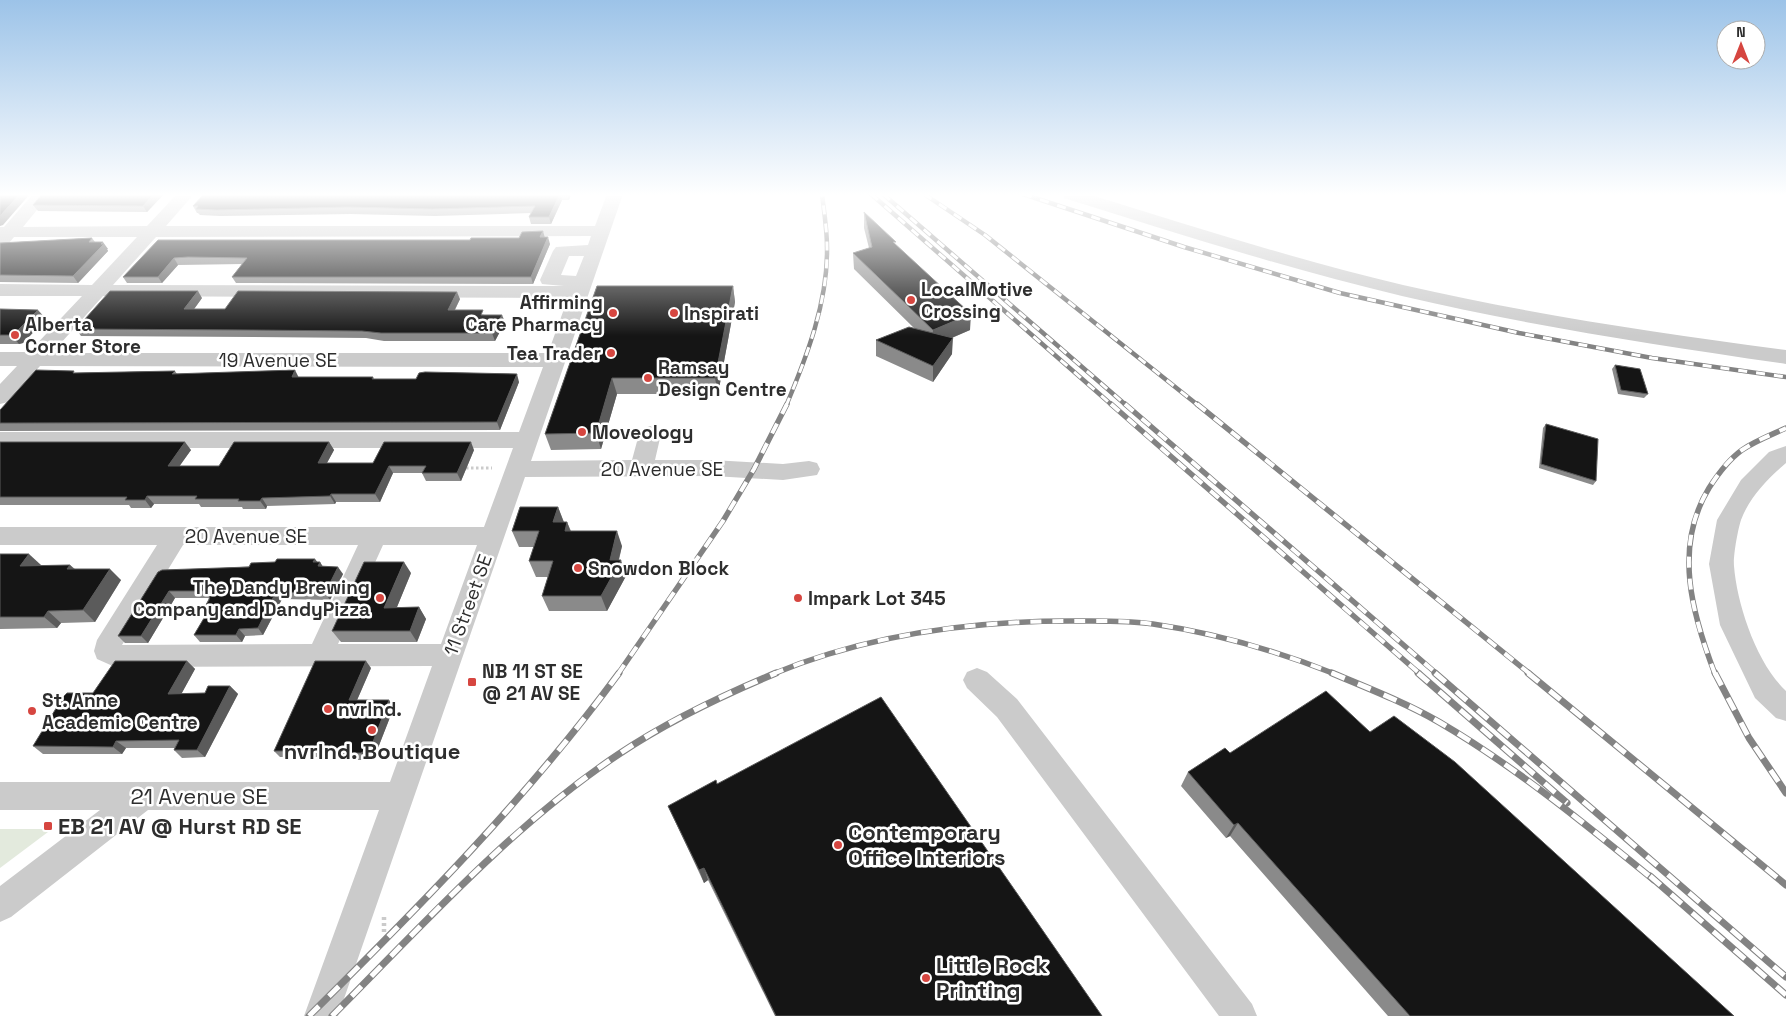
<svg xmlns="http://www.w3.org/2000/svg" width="1786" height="1016" font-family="'Space Grotesk',sans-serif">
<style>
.green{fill:#e3eadd}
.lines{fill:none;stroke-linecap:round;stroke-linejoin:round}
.path-far1{stroke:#cbcbcb;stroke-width:3;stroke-dasharray:2.5 2.5;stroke-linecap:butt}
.path{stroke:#cbcbcb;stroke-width:4.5;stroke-dasharray:3 3;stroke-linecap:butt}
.minor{fill:#cbcbcb;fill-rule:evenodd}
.rail-far2-casing{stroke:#838383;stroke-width:4.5}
.rail-far1-casing{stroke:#838383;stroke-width:5.5}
.rail-casing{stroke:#838383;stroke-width:7}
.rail-far2{stroke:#fff;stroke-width:3;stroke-dasharray:9;stroke-linecap:butt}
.rail-far1{stroke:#fff;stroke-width:4;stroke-dasharray:11;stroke-linecap:butt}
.rail{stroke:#fff;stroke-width:5;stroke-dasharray:14;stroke-linecap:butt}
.wall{fill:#8a8a8a}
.shaded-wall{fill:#5b5b5b}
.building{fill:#151515;stroke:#5b5b5b}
.poi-dot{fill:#d64640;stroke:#fff;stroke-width:2}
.labels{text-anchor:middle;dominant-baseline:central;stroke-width:5;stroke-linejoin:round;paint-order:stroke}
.poi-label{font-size:19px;font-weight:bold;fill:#2e2e2e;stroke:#fff;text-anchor:start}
.street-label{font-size:19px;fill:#2e2e2e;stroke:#fff}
.near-poi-label{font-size:22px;font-weight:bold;fill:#2e2e2e;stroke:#fff;text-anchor:start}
.near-street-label{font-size:22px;fill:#2e2e2e;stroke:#fff}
</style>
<rect width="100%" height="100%" fill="#fff"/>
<!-- green -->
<path class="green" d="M0 829H52L0 868Z"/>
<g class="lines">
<!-- path-far1 -->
<path class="path-far1" d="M466 468H492"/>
<!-- path -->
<path class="path" d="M384 917V933"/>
<!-- minor -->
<g class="minor">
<path d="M33 194H50L23 227 147 226 177 194H194L166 226H595L607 194H623L531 461 632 460 639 434 642 429 650 426 658 429 661 434 655 460H712L783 464 809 461 817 463 820 469 817 475 783 480 712 476 525 477 338 1016H304L379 810H148L11 917 0 922V886L100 810H0V782H390L432 666 115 667 97 659 94 651 97 640 157 545H0V527H484L513 448H0V432H519L543 367 40 366 8 402 0 404V384L17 366H0V352H29L82 296H0V284L92 285 137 237H14L9 243 0 244V227H4ZM591 236 588 245 556 247 553 251 540 280 542 284 564 286 113 285 156 237ZM569 256H584L576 276 561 275ZM103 296 568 298 548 353H52ZM183 545H358L312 644 122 645ZM383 545H477L441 644H338Z"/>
<path d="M1062 194H1088C1192 226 1297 260 1403 285 1529 314 1658 333 1786 350V364C1657 345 1529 326 1402 296 1288 269 1176 233 1064 198Z"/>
<path d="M1786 446V463C1768 478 1749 498 1741 520 1738 529 1733 556 1734 566 1737 605 1757 664 1786 691V721L1776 718 1755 698 1720 625 1709 564 1717 520 1741 480 1769 452Z"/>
<path d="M977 668 987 672 1017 699 1252 1004 1257 1016H1219L997 717 967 688 963 680 967 672Z"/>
</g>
<!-- rail-far2 casing -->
<g class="rail-far2-casing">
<g id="rail-far2">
<path d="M871 194 1113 406"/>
<path d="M883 194 1127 406"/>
<path d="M924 194 985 235 1199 406"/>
<path d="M1023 194 1184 247 1340 293 1519 333 1652 358 1786 377"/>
<path d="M786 406C807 356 828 302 827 247 827 230 824 211 822 194"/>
</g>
</g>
<!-- rail-far1 casing -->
<g class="rail-far1-casing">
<g id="rail-far1">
<path d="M1111 404 1420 674"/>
<path d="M1125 404 1437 674"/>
<path d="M1197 404 1530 674"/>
<path d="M618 674 723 521 754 469 787 404"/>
<path d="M773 674C867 635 969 621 1070 621 1097 621 1126 620 1153 624 1215 633 1277 651 1335 674"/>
<path d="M1715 674C1692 614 1673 547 1709 488 1718 474 1728 460 1742 450 1755 441 1771 435 1786 428"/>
</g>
</g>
<!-- rail casing -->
<g class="rail-casing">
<g id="rail">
<path d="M1332 673C1368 688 1406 703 1439 722 1516 767 1585 824 1654 880"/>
<path d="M1418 673 1567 803"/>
<path d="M1435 673 1786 977"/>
<path d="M1528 673 1786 885"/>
<path d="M1715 673 1749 738 1786 793"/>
<path d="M1650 876 1786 995"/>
<path d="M309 1016C419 907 527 798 619 673"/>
<path d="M332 1016C423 925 511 826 619 754 668 721 721 696 776 673"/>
</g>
</g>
<!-- rail-far2 -->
<use href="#rail-far2" class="rail-far2"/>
<!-- rail-far1 -->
<use href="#rail-far1" class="rail-far1"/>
<!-- rail -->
<use href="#rail" class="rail"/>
</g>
<!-- wall -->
<g class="wall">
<path d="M164 194 147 212 38 211 33 205Z"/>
<path d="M204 194H571L569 200H562L551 224H531L529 217 531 213 435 216 351 214 220 216 200 215 198 213H197L193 206Z"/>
<path d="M864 212 896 245 970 330 952 338V354L933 382 876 356V340L915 329 854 269 853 253 869 248 864 228Z"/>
<path d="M544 237 550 244 533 284 236 283 232 277 242 264 178 265 162 283H127L123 277 158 240H470Z"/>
<path d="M92 238 95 242 108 249H107L108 251 78 283 0 282V243Z"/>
<path d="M597 286H733L735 302 718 394H617L601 449 551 450 545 434Z"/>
<path d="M202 298 194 309H225L460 299 455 310 485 315 505 322 495 341H384L366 338 253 337 81 336 76 329Z"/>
<path d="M0 309 46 319 23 343 19 344H0Z"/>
<path d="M1615 365 1648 394 1644 398 1618 394 1612 369Z"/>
<path d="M175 371 177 374 299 377H373L374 379 519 382 500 430 0 431V410L76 373Z"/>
<path d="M1546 424 1596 481 1593 485 1539 468 1543 428Z"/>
<path d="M0 442 191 450 179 466H219L329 442 334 450 327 463H373L474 450 461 481H426L422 473H393L380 502H336L335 504 267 506 266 509H243L242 507H201L199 504H154L151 508H131L129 505H0Z"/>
<path d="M558 507 564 522H567L571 531 622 546 619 560 626 576 607 611H549L542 596 548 577H536L529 561 534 547H519L512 531Z"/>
<path d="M0 554 41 565H70L75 569 121 580 95 622 61 623 57 628 0 629Z"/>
<path d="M320 562 322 566 343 574 330 600 282 599 263 635 245 636 242 642H200L194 635 208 611 204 608 209 598H175L148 643H125L118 636 158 572Z"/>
<path d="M411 573 397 607H419L426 619 417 642H341L332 631Z"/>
<path d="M187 661 195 669 181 694 205 693 230 686 238 694 205 757 182 758 174 750 175 748H126L122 754H43L33 746 93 693Z"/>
<path d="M371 668 357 700 394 707 376 753 366 760H347L345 757H280L274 751Z"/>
<path d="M1370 732 1734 1016H1388L1230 836 1226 838 1181 786 1188 772 1230 753Z"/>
<path d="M717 784 1102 1016H775L708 880 704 883 674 819 668 806Z"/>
</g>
<!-- shaded-wall -->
<g class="shaded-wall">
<path d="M20 194H30L3 225 0 226V216Z"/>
<path d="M154 194H164L147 212 143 206Z"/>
<path d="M560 194 562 200 551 224 549 217Z"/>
<path d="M567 194H571L569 200Z"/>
<path d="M543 231 545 238 540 237Z"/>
<path d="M548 237 550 244 533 284 531 277Z"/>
<path d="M103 242 108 249H107L108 251 78 283 73 276Z"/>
<path d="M174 258 178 265 162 283 158 277Z"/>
<path d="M733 286 735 302 718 394 715 378Z"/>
<path d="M198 291 202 298 189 316 184 309Z"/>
<path d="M457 292 460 299 451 317 448 310Z"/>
<path d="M38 310 46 319 23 343 19 344 11 335Z"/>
<path d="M971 314 970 330 932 346 933 330Z"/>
<path d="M502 315 505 322 495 341 492 333Z"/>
<path d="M953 338 952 354 933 382V366Z"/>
<path d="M295 370 299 378 292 377Z"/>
<path d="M517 374 519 382 500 430 497 422Z"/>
<path d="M612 378 617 394 601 449 596 433Z"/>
<path d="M185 442 191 450 174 474 168 466Z"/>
<path d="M329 442 334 450 323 470 318 463Z"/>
<path d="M471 442 474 450 461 481 457 473Z"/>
<path d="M389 466 393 473 380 502 375 494Z"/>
<path d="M331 494 336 502 335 504 330 496Z"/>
<path d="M147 496 154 504 151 508 145 500Z"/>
<path d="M262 498 267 506 266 509 260 501Z"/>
<path d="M558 507 564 523 553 522Z"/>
<path d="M567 522 573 538 565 531Z"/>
<path d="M617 531 622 546 617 566 621 560 626 576 607 611 601 596Z"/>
<path d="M29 554 41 565 20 566Z"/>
<path d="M315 559 319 564 320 562 325 570 313 562Z"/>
<path d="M404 562 411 573 392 619 384 608Z"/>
<path d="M70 565 82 577 67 569Z"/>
<path d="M338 567 343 574 330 600 325 593Z"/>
<path d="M110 569 121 580 95 622 83 610Z"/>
<path d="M169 591 175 598 148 643 141 636Z"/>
<path d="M276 592 282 599 263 635 258 628Z"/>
<path d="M419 607 426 619 417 642 410 631Z"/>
<path d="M48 611 61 623 57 628 44 617Z"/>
<path d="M239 629 245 636 242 642 236 635Z"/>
<path d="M187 661 195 669 177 702 168 694Z"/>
<path d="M366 661 371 668 354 707 349 700Z"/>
<path d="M230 686 238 694 205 757 197 750Z"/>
<path d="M389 700 394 707 376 753 366 760 361 753Z"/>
<path d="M116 741 126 748 122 754 113 747Z"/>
<path d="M1238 823 1230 836 1226 838 1234 825Z"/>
<path d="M704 868 708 880 704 883 699 870Z"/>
</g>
<!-- building -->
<g class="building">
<path d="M0 194H20L0 216Z"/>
<path d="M42 194H154L143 206 33 205Z"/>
<path d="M204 194H560L549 217H529L535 206 432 209 348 207 216 210 196 209 198 206H193Z"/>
<path d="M864 212 896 242H893L971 314 933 330 853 253 872 247Z"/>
<path d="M543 231 540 237H548L531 277H232L247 258 188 257 174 258 158 277H123L158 240H470L471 238H519L522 232Z"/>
<path d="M92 238 89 242H103L101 244H104L73 276 0 275V243Z"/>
<path d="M597 286H733L715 378H612L596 433 545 434Z"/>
<path d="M110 291H198L184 309H225L238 291 457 292 448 310H483L481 315H502L492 333H381L362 331 249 330 76 329Z"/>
<path d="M0 309 38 310 15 333 11 335H0Z"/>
<path d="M909 327 953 338 933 366 876 340Z"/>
<path d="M1615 365 1640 369 1648 394 1621 390Z"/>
<path d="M36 370 74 371 73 373 175 371 172 374 295 370 292 377H373L372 379H416L419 373 425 372 517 374 497 422 0 423V410Z"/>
<path d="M1546 424 1598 439 1596 481 1541 464Z"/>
<path d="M0 442H185L168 466H219L234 442H329L318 463H373L384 442H471L457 473H422L426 466H389L375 494H331L330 496 262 498 260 501H238L239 499H195L197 496H147L145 500H125L127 497H0Z"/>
<path d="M520 507H558L553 522H567L565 531H617L610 560H621L601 596H542L553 561H529L539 531H512Z"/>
<path d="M0 554H29L20 566 70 565 67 569H110L83 610 48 611 44 617H0Z"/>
<path d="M277 559H315L313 562H320L318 566 338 567 325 593 276 592 258 628 239 629 236 635H194L210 608H204L209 600 211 591H169L141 636H118L158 572 162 570 249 567 251 563 275 562Z"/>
<path d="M364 562H404L384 608 419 607 410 631H332Z"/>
<path d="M115 661H187L168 694 205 693 208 686H230L197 750H174L179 740 116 741 113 747 33 746 63 697 67 693H93Z"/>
<path d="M315 661H366L349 700H389L371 747 361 753H342L343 751H274Z"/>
<path d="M1326 691 1370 732 1394 716 1455 762 1734 1016H1410L1238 823 1234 825 1188 772 1225 748 1230 753Z"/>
<path d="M881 697 1102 1016H776L704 868 699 870 668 806 716 780 717 784Z"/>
</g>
<!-- sky -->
<linearGradient id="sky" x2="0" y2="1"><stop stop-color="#9cc3e8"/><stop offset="0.58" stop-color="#fff"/><stop offset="1" stop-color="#fff" stop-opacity="0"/></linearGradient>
<rect width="1786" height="336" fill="url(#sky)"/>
<!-- markers -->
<g class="poi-dot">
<circle cx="911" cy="300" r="5"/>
<circle cx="613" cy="313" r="5"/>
<circle cx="674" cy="313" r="5"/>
<circle cx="15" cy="335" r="5"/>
<circle cx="611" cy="353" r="5"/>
<circle cx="648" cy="378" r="5"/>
<circle cx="582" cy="432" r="5"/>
<circle cx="578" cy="568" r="5"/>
<circle cx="380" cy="598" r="5"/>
<circle cx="798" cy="598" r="5"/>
<rect x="467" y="677" width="10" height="10" rx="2.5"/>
<circle cx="328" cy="709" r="5"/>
<circle cx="32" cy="711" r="5"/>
<circle cx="372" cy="730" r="5"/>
<rect x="43" y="821" width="10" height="10" rx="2.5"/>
<circle cx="838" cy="845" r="5"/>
<circle cx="926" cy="978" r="5"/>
</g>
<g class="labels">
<!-- poi labels -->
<g class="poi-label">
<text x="921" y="289">LocalMotive<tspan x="921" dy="22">Crossing</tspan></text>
<text x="603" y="302" text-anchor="end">Affirming<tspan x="603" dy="22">Care Pharmacy</tspan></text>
<text x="684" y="313">Inspirati</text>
<text x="25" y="324">Alberta<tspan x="25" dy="22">Corner Store</tspan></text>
<text x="601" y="353" text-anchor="end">Tea Trader</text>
<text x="658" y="367">Ramsay<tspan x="658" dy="22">Design Centre</tspan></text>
<text x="592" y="432">Moveology</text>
<text x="588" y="568">Snowdon Block</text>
<text x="370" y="587" text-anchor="end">The Dandy Brewing<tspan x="370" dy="22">Company and DandyPizza</tspan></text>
<text x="808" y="598">Impark Lot 345</text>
<text x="482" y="671">NB 11 ST SE<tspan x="482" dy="22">@ 21 AV SE</tspan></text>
<text x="42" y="700">St. Anne<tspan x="42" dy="22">Academic Centre</tspan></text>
<text x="338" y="709">nvrlnd.</text>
</g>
<!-- street labels -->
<g class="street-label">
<text x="278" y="360">19 Avenue SE</text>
<text x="662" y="469">20 Avenue SE</text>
<text x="246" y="536">20 Avenue SE</text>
<text transform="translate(468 605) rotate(-70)">11 Street SE</text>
</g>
<!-- near-poi labels -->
<g class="near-poi-label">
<text x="372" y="751" text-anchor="middle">nvrlnd. Boutique</text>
<text x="58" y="826">EB 21 AV @ Hurst RD SE</text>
<text x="848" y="832">Contemporary<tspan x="848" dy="25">Office Interiors</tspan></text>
<text x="936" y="965">Little Rock<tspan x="936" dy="25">Printing</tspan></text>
</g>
<!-- near-street labels -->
<g class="near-street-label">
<text x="199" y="796">21 Avenue SE</text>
</g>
</g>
<!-- north arrow -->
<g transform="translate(1741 45)"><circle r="24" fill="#ffffff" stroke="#ababab"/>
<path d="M0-4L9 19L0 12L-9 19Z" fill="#d64640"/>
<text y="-8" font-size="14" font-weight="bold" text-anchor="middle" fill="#2e2e2e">N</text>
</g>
</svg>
